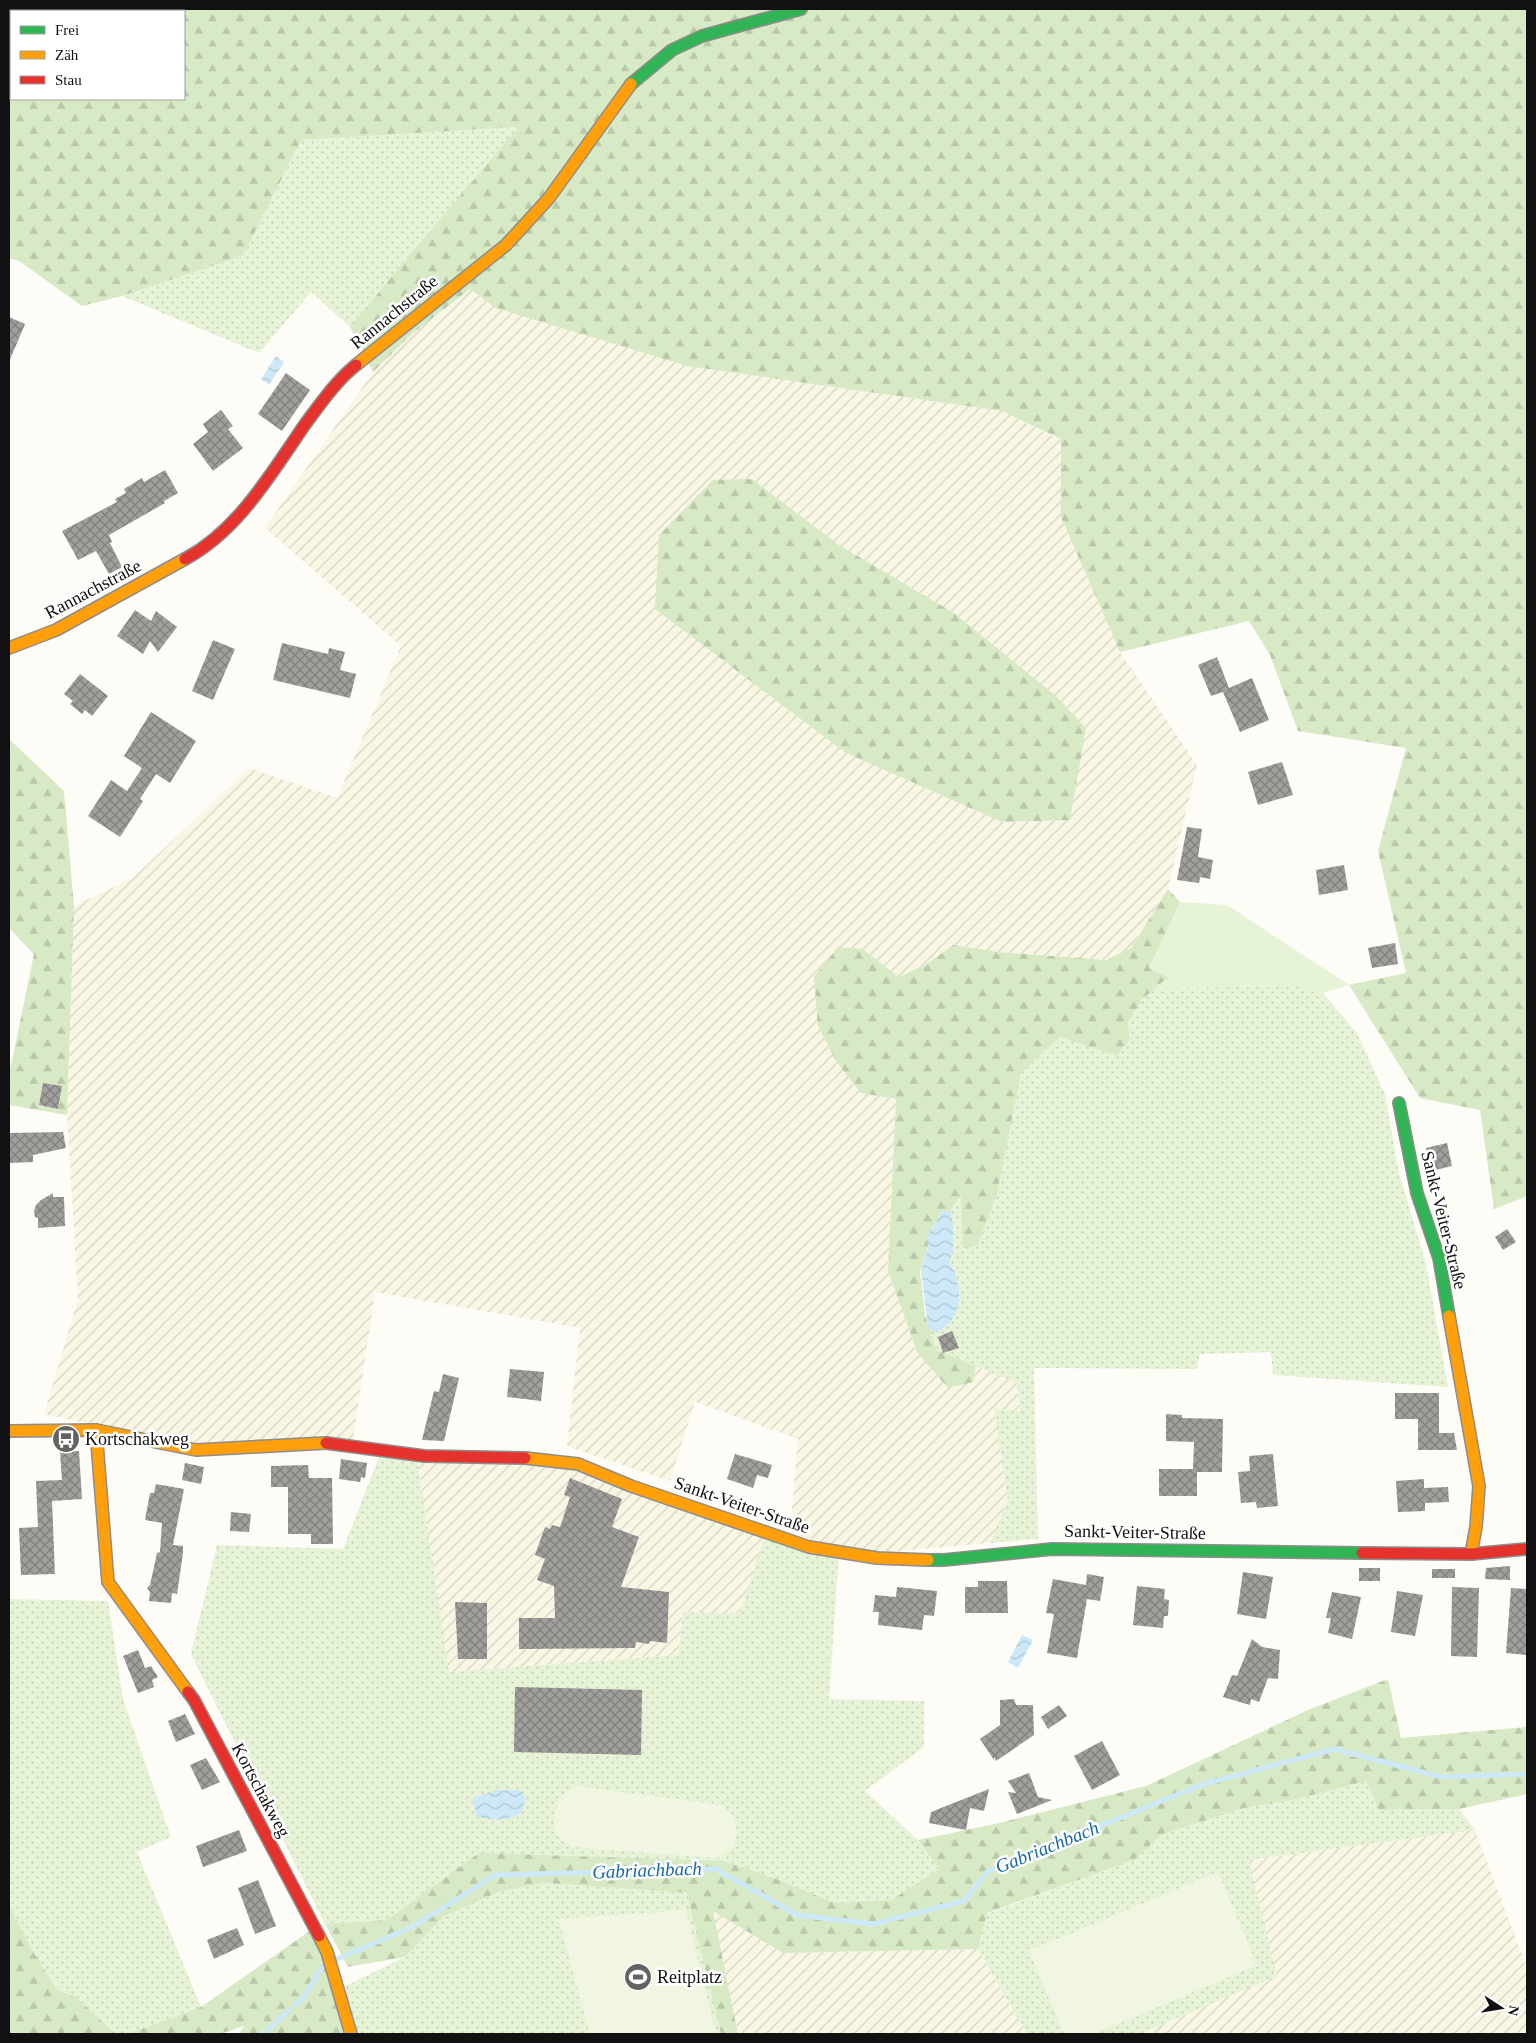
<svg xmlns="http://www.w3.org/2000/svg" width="1536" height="2043" font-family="'Times New Roman',serif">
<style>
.farmland{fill:url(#farmland-furrows);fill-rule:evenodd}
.grass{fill:url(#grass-dots);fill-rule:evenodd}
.forest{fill:url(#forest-firs);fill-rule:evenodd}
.garden{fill:#e7f3d7}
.pitch{fill:#f0f6e1}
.water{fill:url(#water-waves)}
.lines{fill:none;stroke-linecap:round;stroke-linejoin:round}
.stream{stroke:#cde8f7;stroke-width:5}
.building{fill:url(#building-cross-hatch)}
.fast-casing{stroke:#8e8d8b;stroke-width:14}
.slow-casing{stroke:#8e8d8b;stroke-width:14}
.jam-casing{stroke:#8e8d8b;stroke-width:14}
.fast{stroke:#30b455;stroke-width:11}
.slow{stroke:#ff9f0a;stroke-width:11}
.jam{stroke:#e5322d;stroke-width:11}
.labels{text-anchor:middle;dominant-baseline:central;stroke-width:5;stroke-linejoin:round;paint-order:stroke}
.street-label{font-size:18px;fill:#111;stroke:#fff}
.poi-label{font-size:18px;fill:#111;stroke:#fff;text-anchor:start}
.water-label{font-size:19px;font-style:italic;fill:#1768a6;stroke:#fff}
</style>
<defs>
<pattern id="farmland-furrows" width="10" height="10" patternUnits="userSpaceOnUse" patternTransform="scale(1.25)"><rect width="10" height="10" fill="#f9f7e4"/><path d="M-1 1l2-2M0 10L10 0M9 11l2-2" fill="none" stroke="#d4d3c3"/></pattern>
<pattern id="grass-dots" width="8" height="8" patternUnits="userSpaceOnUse" patternTransform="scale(1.25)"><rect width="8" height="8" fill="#e7f3d7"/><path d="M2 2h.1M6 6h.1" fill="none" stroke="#c5cfb8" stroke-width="1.8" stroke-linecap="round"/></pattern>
<pattern id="forest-firs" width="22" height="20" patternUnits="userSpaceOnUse" patternTransform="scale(1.25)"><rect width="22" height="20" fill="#d8eac5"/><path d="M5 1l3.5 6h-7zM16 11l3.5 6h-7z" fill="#b8c8a8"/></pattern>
<pattern id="water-waves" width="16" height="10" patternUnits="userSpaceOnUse" patternTransform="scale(1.25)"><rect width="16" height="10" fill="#cde8f7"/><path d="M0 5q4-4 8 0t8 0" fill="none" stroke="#afc6d3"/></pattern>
<pattern id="building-cross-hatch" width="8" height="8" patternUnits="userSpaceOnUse" patternTransform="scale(1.25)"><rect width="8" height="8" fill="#a19f9c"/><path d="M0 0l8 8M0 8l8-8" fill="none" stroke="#82807e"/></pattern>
</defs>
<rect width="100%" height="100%" fill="#fdfcf7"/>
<!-- farmland -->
<g class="farmland">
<path d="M470 289 687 366 1002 411 1061 440V517L1120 652 1197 765 1168 889 1131 948 1106 960 998 952 953 945 927 964 899 977 863 949 861 1093 896 1099 888 1271 917 1352 973 1382 976 1366 1017 1383 1021 1411 994 1409 1008 1501 990 1543 899 1551 839 1552 780 1526 791 1519 798 1439 695 1402 670 1481 567 1446 580 1328 375 1292 353 1439 234 1456 44 1414 78 1299 67 1115 74 906 133 878 249 768 337 798 401 646 265 528 373 372 412 334ZM752 479 839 545 954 613 1070 820 1002 822 846 753Z"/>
<path d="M538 1458 766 1532 740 1613 683 1612 678 1655 448 1672 418 1463Z"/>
<path d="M1475 1830 1527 1968V2034H1140L1276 1976 1249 1860Z"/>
<path d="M712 1910 783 1953 978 1949 1027 2034H738Z"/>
</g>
<!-- grass -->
<g class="grass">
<path d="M520 127 416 247 350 327 311 292 259 353 122 296 243 256 301 140Z"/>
<path d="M1300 986 1323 993 1357 1033 1385 1094 1399 1173 1426 1264 1448 1387 1273 1375 1271 1352 1200 1354 1197 1369 1034 1368 1038 1539 990 1543 1008 1501 994 1409 1020 1411 1017 1383 935 1350 928 1328 936 1333C961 1318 963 1299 955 1272 954 1269 950 1265 950 1261 950 1258 952 1253 953 1250 954 1237 954 1224 950 1211L962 1195 963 1247 977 1246 997 1194 1021 1073 1060 1037 1117 1056 1130 1039 1128 1023 1142 999 1154 988Z"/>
<path d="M379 1457 418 1463 449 1672 678 1655 683 1612 740 1613 766 1532 839 1552 829 1699 924 1701V1747L865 1791 918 1840 939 1869 891 1900 834 1904 780 1880 724 1861 430 1891 387 1920 325 1924 191 1654 217 1545 343 1549ZM473 1798V1797L526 1800C524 1804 523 1810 521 1812 511 1823 488 1820 476 1816Z"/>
<path d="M9 1599 108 1601 123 1699 171 1837 137 1852 201 2007 127 2034H116L76 1997 59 1990 31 1950 9 1906Z"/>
<path d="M1366 1781 1379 1810 1459 1809 1475 1830 1249 1860 1277 1976 1140 2034H1027L978 1949 987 1914 1134 1860 1161 1835 1244 1808 1293 1800Z"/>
<path d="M545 1883 688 1893 721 2034H355L337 1990 405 1957 443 1917 498 1892Z"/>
</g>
<!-- forest -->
<g class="forest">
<path d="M9 9H1527V1196L1494 1209 1480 1110 1420 1098 1349 985 1406 973 1378 851 1406 748 1298 731 1270 655 1249 621 1120 652 1061 517V439L1002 411 687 366 496 308 470 289 412 334 373 372 350 327 416 247 519 127 301 140 243 256 122 296 82 306 19 261 9 258ZM11 11H184V99H11Z"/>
<path d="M752 479 839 545 954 613 1056 696 1086 728 1070 820 1002 822 846 753 655 609 659 535 713 480Z"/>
<path d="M9 739 64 791 74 906 67 1115 9 1105V1066H11L34 954 9 928ZM43 1083 62 1087 58 1109 39 1105Z"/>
<path d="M1168 889 1180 902 1149 968 1170 977 1142 999 1128 1023 1130 1039 1117 1056 1060 1037 1021 1073 997 1194 977 1246 963 1248 961 1196 950 1211 940 1212 938 1219 932 1228 928 1247 920 1271 925 1315 936 1350 976 1366 973 1382 948 1388 917 1352 888 1271 896 1099 861 1093 836 1061 818 1026 814 977 838 947 863 949 899 977 927 964 953 945 998 952 1106 960 1131 948Z"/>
<path d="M1388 1679 1401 1738 1527 1727V1794L1459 1809 1379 1810 1366 1781 1293 1800 1244 1808 1161 1835 1134 1860 987 1913 978 1949 783 1953 713 1911 738 2034H721L687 1893 545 1883 498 1892 443 1917 405 1957 348 1967 325 1924 387 1920 479 1853 724 1861 780 1880 834 1903 891 1900 939 1869 918 1840 995 1824 1146 1786 1308 1710Z"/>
<path d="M9 1906 32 1950 58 1990 76 1997 116 2034H9Z"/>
<path d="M311 1930 355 2034H239L244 2026 220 2034H127L201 2007Z"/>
</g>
<!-- garden -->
<path class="garden" d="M1180 902 1227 905 1349 985 1323 993 1299 986 1154 988 1170 977 1149 968Z"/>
<!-- pitch -->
<g class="pitch">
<path d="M578 1786 721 1805C739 1818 737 1827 734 1847L717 1858 571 1847 554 1832V1817L559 1797Z"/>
<path d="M1218 1872 1257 1965 1094 2034H1064L1029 1951Z"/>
<path d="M686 1910 716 2034H590L559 1919Z"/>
</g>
<!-- water -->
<g class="water">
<path d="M276 356 284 362 269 385 261 379Z"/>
<path d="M940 1211H950C954 1224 954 1237 953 1250 952 1253 950 1258 950 1262 950 1265 954 1269 955 1272 963 1299 961 1318 936 1333L928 1328 921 1270 928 1247 927 1237 938 1219Z"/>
<path d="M1022 1635 1033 1640 1018 1668 1008 1662Z"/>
<path d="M496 1790H520L526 1800C524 1804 523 1810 521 1812 511 1823 488 1820 476 1816L473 1798Z"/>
</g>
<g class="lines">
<!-- stream -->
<g class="stream">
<path d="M337 1959 412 1927 495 1875 716 1869 797 1915 873 1924 964 1901 988 1871 1204 1784 1334 1749 1441 1777 1527 1774"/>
<path d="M295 2005 303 1998 322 1968"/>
<path d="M263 2034 289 2010"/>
</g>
</g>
<!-- building -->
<g class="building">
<path d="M9 317 25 324 9 362Z"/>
<path d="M286 373 310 390 282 431 258 414Z"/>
<path d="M221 410 233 426 228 429 243 448 213 471 193 444 208 432 203 424Z"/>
<path d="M165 470 178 493 164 501 165 503 109 535 112 542 110 543 122 567 109 574 96 551 78 560 62 531 117 502 115 499 126 493 124 489 142 478 144 482Z"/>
<path d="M135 610 151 621 156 611 177 627 158 652 150 641 143 654 117 636Z"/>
<path d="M213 640 235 649 213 700 192 691Z"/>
<path d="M282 643 328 654 329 648 345 652 340 670 356 674 350 698 273 680Z"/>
<path d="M1217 657 1229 688 1252 678 1269 720 1240 732 1223 692 1211 696 1198 665Z"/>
<path d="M80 674 108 696 92 716 85 710 82 714 70 704 73 701 64 694Z"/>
<path d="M151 712 196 741 170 783 156 774 140 799 143 801 120 837 88 816 111 780 127 791 142 768 124 756Z"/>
<path d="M1282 762 1293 795 1258 805 1248 772Z"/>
<path d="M1187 827 1202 829 1198 857 1213 860 1210 879 1200 877 1199 883 1177 880Z"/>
<path d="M1344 865 1348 890 1319 895 1316 870Z"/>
<path d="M1395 943 1398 964 1372 968 1368 948Z"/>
<path d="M43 1083 62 1086 58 1109 39 1105Z"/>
<path d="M63 1132 66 1148 33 1155V1162L9 1163V1133Z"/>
<path d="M1447 1143 1452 1166 1431 1171 1426 1148Z"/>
<path d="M53 1193V1197H64L65 1226 38 1228V1218L35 1217 34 1211 36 1205 41 1200Z"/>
<path d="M1507 1229 1516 1242 1503 1250 1495 1237Z"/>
<path d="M952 1331 959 1348 943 1353 938 1337Z"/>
<path d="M510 1369 544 1372 541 1401 507 1397Z"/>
<path d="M443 1374 459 1378 444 1441 422 1440 434 1391 439 1392Z"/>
<path d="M1395 1393H1439V1433H1454L1457 1450H1418V1419H1395Z"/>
<path d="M1166 1414 1182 1415V1418L1223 1419 1222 1472H1197V1496H1159V1469H1193L1194 1442 1166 1441Z"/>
<path d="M79 1451 82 1499 52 1501 55 1574 21 1575 19 1528 38 1527 36 1481 62 1480 60 1452Z"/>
<path d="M735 1454 772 1465 768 1478 757 1475 753 1488 727 1479Z"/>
<path d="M1273 1454 1278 1506 1257 1508 1256 1502 1241 1503 1238 1472 1250 1471 1249 1456Z"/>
<path d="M341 1459 367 1463 365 1478 361 1477 360 1482 339 1479Z"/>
<path d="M185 1463 204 1467 201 1484 182 1480Z"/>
<path d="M308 1465 309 1478H332L333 1544H311V1534H288V1487H271V1466Z"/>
<path d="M570 1478 622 1499 612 1527 639 1537 621 1587 669 1592 667 1643 650 1641 649 1644 636 1642 635 1648 519 1649V1618H555L554 1586 537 1580 545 1559 535 1555 545 1527 550 1529 552 1525 560 1527 570 1497 564 1495Z"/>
<path d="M1424 1479V1488L1448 1487 1449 1502 1425 1503V1511L1398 1512 1396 1481Z"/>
<path d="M156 1484 184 1489 173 1545 183 1546V1553L177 1594 172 1593 171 1603 149 1601 150 1592 147 1588 150 1585 157 1553 160 1552 162 1523 145 1520 150 1493H154Z"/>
<path d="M231 1512 251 1514 249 1532 230 1531Z"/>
<path d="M1510 1566V1580L1485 1579 1486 1568Z"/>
<rect x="1359" y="1568" width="21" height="13"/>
<rect x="1432" y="1569" width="23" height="9"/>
<path d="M1243 1572 1273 1577 1266 1619 1237 1614Z"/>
<path d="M1087 1574 1104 1577 1100 1601 1087 1599 1077 1658 1047 1653 1054 1614 1046 1613 1053 1579 1086 1585Z"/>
<path d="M978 1581H1007L1008 1613H965V1587H978Z"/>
<path d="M1137 1586 1165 1589 1164 1599 1169 1600 1168 1616H1164L1163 1628 1133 1625Z"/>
<path d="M897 1587 937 1591 934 1616 924 1615 922 1630 878 1625 879 1612H873L875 1595 896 1597Z"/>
<path d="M1452 1587 1479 1588 1477 1657 1451 1656Z"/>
<path d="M1511 1588 1527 1589V1655L1506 1653Z"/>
<path d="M1397 1591 1423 1595 1415 1636 1391 1632Z"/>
<path d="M1332 1592 1361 1597 1352 1639 1328 1633 1331 1618H1326Z"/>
<path d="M455 1602 487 1603V1659H458Z"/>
<path d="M1252 1639 1262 1647 1280 1650 1278 1679 1268 1678 1259 1702 1251 1699 1250 1705 1223 1697 1232 1675 1237 1676Z"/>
<path d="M138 1650 145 1668 151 1666 158 1677 152 1680 154 1687 138 1693 123 1656Z"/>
<path d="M515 1687 642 1690 641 1755 514 1752Z"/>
<path d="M1014 1699 1016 1705H1033L1034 1735 996 1761 994 1757V1760L980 1739 1000 1725V1700Z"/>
<path d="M1059 1705 1067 1716 1048 1729 1041 1717Z"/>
<path d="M185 1714 195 1734 176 1742 168 1721Z"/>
<path d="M1102 1741 1120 1775 1092 1790 1074 1756Z"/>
<path d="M206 1758 220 1782 202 1790 190 1765Z"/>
<path d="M1029 1773 1038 1797 1052 1800 1017 1814 1008 1792 1016 1793 1008 1781Z"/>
<path d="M989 1789 984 1811 970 1808 966 1830 929 1823 931 1812Z"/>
<path d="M239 1830 247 1851 203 1867 196 1846Z"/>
<path d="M258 1880 276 1926 255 1934 238 1888Z"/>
<path d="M237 1928 244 1945 214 1959 207 1940Z"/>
</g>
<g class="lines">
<!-- fast casing -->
<g class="fast-casing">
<g id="fast">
<path d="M631 84 672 50 702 36 801 9"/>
<path d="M1399 1103 1417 1193 1439 1258 1449 1316"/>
<path d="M928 1560H944L1052 1549 1362 1553"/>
</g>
</g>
<!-- slow casing -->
<g class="slow-casing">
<g id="slow">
<path d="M356 365 506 245 549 198 631 84"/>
<path d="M9 648 56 630 185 559"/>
<path d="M1449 1316 1479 1486 1476 1527 1471 1554"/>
<path d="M96 1430 108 1582 188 1692"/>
<path d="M9 1431 96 1430 196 1450 326 1443"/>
<path d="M525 1458 578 1464 631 1486 809 1547 877 1558 928 1560"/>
<path d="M319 1936 327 1952 351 2034"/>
</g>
</g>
<!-- jam casing -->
<g class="jam-casing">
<g id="jam">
<path d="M185 559C239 530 272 472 306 423 321 403 336 381 356 365"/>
<path d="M326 1443 424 1456 525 1458"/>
<path d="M1362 1553 1471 1554 1527 1549"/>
<path d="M188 1692 194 1700 319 1936"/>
</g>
</g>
<!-- fast -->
<use href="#fast" class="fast"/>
<!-- slow -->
<use href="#slow" class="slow"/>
<!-- jam -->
<use href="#jam" class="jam"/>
</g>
<!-- icons -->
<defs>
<g id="bus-disc" transform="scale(1.4375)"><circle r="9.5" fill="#646362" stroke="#fff"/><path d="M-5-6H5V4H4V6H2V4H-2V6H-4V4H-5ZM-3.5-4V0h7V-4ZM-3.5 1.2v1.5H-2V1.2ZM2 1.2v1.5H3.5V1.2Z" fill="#fff"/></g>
<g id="stadium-disc" transform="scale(1.4375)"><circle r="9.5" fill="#646362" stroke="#fff"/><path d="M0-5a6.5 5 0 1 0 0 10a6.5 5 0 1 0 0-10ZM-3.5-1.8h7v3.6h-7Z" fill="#fff"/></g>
</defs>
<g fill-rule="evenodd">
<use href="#bus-disc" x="66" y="1439"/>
<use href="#stadium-disc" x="638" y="1977"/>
</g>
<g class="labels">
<!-- street labels -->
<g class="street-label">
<text transform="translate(394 312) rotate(-39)">Rannachstraße</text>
<text transform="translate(93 589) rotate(-28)">Rannachstraße</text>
<text transform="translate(1444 1220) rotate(76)">Sankt-Veiter-Straße</text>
<text transform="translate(742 1505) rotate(19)">Sankt-Veiter-Straße</text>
<text transform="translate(1135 1532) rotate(1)">Sankt-Veiter-Straße</text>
<text transform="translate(261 1790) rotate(62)">Kortschakweg</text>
</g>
<!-- poi labels -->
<g class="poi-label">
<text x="85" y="1439">Kortschakweg</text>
<text x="657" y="1977">Reitplatz</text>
</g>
<!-- water labels -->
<g class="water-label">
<text transform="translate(1047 1847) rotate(-22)">Gabriachbach</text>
<text transform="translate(647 1870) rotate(-2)">Gabriachbach</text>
</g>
</g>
<!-- border -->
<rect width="1536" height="2043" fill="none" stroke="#111111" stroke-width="20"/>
<!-- legend -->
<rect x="10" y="10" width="175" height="90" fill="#ffffff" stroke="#a0a0a0"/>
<rect x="20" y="26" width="25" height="8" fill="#30b455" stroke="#a0a0a0"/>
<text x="55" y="35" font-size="15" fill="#111111">Frei</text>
<rect x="20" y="51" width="25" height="8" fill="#ff9f0a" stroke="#a0a0a0"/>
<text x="55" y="60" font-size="15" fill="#111111">Zäh</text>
<rect x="20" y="76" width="25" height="8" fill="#e5322d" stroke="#a0a0a0"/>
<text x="55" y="85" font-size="15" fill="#111111">Stau</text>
<!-- north arrow -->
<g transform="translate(1501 2008) rotate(102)" stroke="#ffffff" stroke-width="4" paint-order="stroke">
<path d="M0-4L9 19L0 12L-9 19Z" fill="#111111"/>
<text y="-8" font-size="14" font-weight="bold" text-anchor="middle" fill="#111111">N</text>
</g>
</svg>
